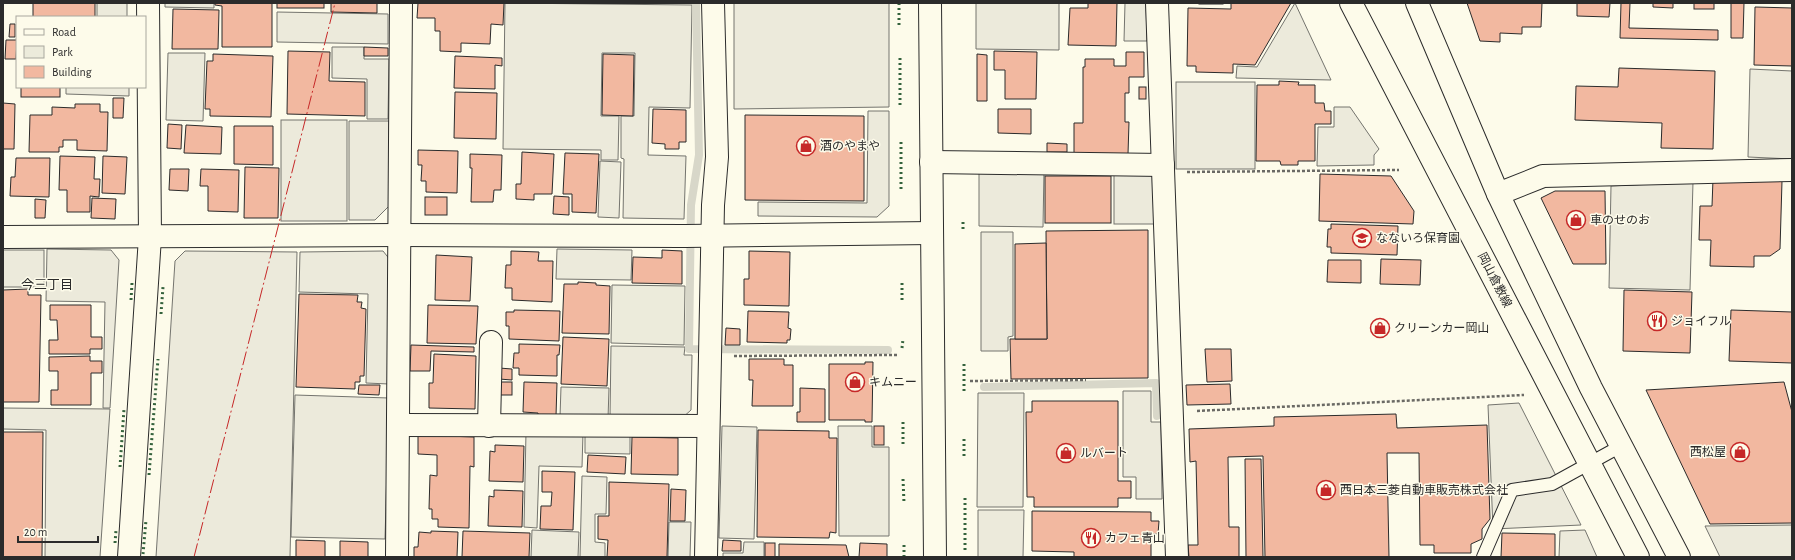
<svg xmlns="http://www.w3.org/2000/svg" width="1795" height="560" font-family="'Alegreya Sans','Noto Sans JP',sans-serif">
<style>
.green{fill:#ecebdb;stroke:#74746e}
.parking{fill:#eceadb;stroke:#74746e}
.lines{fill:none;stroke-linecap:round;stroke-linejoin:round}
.stream{stroke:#d8d7c9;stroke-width:8}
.building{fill:#f2b8a0;stroke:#2b2b2b}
.service-casing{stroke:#2b2b2b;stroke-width:14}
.minor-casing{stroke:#2b2b2b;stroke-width:24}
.tertiary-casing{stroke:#2b2b2b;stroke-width:24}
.secondary-casing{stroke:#2b2b2b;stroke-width:24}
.path{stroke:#6a6964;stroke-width:2.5;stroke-dasharray:3 2;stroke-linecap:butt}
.service{stroke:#fdfbea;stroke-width:12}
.minor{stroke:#fdfbea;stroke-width:22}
.tertiary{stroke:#fdfbea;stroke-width:22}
.secondary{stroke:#fdfbea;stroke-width:22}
.hedge{stroke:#34623c;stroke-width:3;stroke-dasharray:2 3;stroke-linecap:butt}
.power{stroke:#c62828;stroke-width:1;stroke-dasharray:14 3 2 3;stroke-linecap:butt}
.labels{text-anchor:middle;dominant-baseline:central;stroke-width:3;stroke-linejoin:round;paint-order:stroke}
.poi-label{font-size:12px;fill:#2b2b2b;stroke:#fdfbea;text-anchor:start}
.street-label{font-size:12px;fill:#2b2b2b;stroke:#fdfbea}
.neighbourhood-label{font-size:13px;fill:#2b2b2b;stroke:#fdfbea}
</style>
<rect width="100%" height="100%" fill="#fdfbea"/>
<!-- green -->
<path class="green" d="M612 285 685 286 684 345 611 343Z"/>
<!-- parking -->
<g class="parking">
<rect x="97" y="3" width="30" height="14"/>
<path d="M165 3H214V8L165 7Z"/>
<path d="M505 3 692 5 690 108 649 107 648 155 686 156 684 219 623 218 624 159 621 158V116H634L635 53H602L601 116H619L618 160H601V150L503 149Z"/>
<path d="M734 3H889V107L734 109Z"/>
<path d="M976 3H1059V50L976 49Z"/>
<path d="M1125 3H1146L1147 41H1124Z"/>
<path d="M1295 3 1331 80 1236 78 1237 66 1257 67Z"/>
<path d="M277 12 388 14V44L277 42Z"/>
<path d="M332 47H364V59H389L388 119H367V79L332 78Z"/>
<path d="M168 53H205L203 121 166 120Z"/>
<path d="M1750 69 1792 71V159L1748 157Z"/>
<rect x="1176" y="82" width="79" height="87"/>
<path d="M66 87H129V96L66 94Z"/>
<path d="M1334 107H1350L1379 149 1374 155V165L1317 166 1318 127H1334Z"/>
<path d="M868 111H889V206L877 217 758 216V202L867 203Z"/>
<rect x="281" y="120" width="66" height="101"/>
<path d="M349 121H389V206L375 220H349Z"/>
<path d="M600 161 621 162 619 218 598 217Z"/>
<path d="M979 169 1044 170 1043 227 979 226Z"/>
<rect x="1114" y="172" width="41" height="52"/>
<path d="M1693 182 1690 290 1609 288 1611 186Z"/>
<path d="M981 232H1013V336L1008 337V351H981Z"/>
<path d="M47 249 111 250 119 260 110 408H103L105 302 46 301Z"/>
<path d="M557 249 632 250 631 280 556 279Z"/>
<rect x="3" y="250" width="41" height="37"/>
<path d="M185 251 297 252 290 557H156L175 261Z"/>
<path d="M383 251 391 261 389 384 366 383 368 294 299 292 300 252Z"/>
<path d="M611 346 685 347 684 355H692L691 410 681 419 610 417Z"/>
<path d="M561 387 609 388 608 419 560 417Z"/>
<path d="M1123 391H1151V422H1161L1162 499H1136V477H1123Z"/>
<path d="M978 393H1024L1023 507H977Z"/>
<path d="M295 395 389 398 385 539 291 537Z"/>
<path d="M1519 403 1581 525 1493 529 1488 405Z"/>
<path d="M3 408 110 409 100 557H45L46 430 3 429Z"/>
<path d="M722 426 757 427 754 539 719 538Z"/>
<path d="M838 426H872V447H889V536H839Z"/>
<path d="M526 432 583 433 582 467 539 466 537 528 524 527Z"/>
<path d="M585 433 630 434V454L585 453Z"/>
<path d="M582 476 607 477 606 514H595V542L605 543V557H580Z"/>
<path d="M978 510H1024L1023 557H978Z"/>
<path d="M669 522H691L690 557H668Z"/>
<path d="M1792 525V557H1720L1705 526Z"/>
<path d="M532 530 579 532 578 557H531Z"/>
<path d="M1585 530 1597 557H1559L1560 531Z"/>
<path d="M744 542H764V557H723V553H743Z"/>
</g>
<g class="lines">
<!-- stream -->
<g class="stream">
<path d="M696 3 699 155 691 205 689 349 888 350"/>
<path d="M984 387 1156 383 1157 416"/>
</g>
</g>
<!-- building -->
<g class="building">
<rect x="33" y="3" width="62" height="14"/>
<path d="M215 3H272V47H222V6L215 5Z"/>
<rect x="277" y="3" width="47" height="5"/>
<path d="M331 3H377V13L331 12Z"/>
<path d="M418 3H504L503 25 491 24 490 44 461 43V52L440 51V31H435V18H417Z"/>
<path d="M1088 3H1117L1116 46 1068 45 1070 8H1088Z"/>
<rect x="1199" y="3" width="24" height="1"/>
<path d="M1231 3H1291L1255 65 1233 64V73L1196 72V66H1187L1188 8 1231 9Z"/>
<path d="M1467 3H1542L1541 27H1522V34L1500 33V42L1480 41Z"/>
<path d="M1577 3H1610L1609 17 1577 16Z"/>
<path d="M1621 3H1630L1629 28 1718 30V40L1620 38Z"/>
<path d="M1653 3H1673V8L1653 7Z"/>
<rect x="1694" y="3" width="20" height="6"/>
<path d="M1731 3H1744L1743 38H1731Z"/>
<path d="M1755 7 1792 8V66L1754 65Z"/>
<path d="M173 9 219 10 218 49H172Z"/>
<path d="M10 24H15V37H9Z"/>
<path d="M6 40H17L16 59H5Z"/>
<path d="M364 47 388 48V56H364Z"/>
<path d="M288 51 330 52 329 81 365 82V116L287 114Z"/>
<path d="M994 51 1037 52 1036 99H1005V70H994Z"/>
<path d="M1126 52H1144V77H1129V93H1125V122H1129L1128 154H1074V123H1083V67H1085V59H1114V66H1126Z"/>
<path d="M213 54 273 56 271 117 210 116V109H205L207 61H213Z"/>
<path d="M603 54 634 55 633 116 602 115Z"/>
<path d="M977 54 987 55V101H977Z"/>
<path d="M455 56 502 58V66L495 65V89L454 88Z"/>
<path d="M1619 68 1715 71 1713 149 1661 148 1662 123 1575 120 1576 86 1618 87Z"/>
<path d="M1279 81 1299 82 1298 85H1315V103H1324L1325 111H1331V124H1315V161H1298V165H1281L1280 161H1256L1257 85H1279Z"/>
<rect x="21" y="87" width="39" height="10"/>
<rect x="1139" y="87" width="7" height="12"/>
<path d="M455 92 497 93 496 139 454 138Z"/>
<path d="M113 98H124L123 118H113Z"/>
<path d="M3 103 15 104 14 149H3Z"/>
<path d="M75 104H100V112H108L107 151 77 150V140H63V147H59V152H29L30 115H52V107L75 108Z"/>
<path d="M653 109 686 110V142H679V149H665V144L652 143Z"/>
<path d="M998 109H1031V134L998 133Z"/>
<path d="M745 115 864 116V201L745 200Z"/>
<path d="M168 124 182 125 181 149 167 148Z"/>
<path d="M186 125 222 127 221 154 184 153Z"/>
<path d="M234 126H273V165L234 164Z"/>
<path d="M1047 143 1067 144V152H1047Z"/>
<path d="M418 150 458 151 457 193 426 192V181H421L422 165H418Z"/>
<path d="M522 152 554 154 552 194H534V200L516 199V184H521Z"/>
<path d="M565 153 599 154 596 213 572 212V194H563Z"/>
<path d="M470 154 502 155 501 190H494L493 202H471L472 168H470Z"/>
<path d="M60 156 95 157 94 179H100L99 197 90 196V212H67V190H59Z"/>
<path d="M103 156 127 157 125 194 102 193Z"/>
<path d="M16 158H50L49 197 10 196 11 177H15Z"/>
<path d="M245 167 279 168 278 218H244Z"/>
<path d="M170 169H189L188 191 169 190Z"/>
<path d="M201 169 239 170 238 212 208 211V186H200Z"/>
<path d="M1320 174 1391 176 1414 211 1413 224 1319 221Z"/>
<rect x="1045" y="176" width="66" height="47"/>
<path d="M1713 179 1782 181 1780 249 1770 256H1754V267L1710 266 1711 240H1699L1700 206H1712Z"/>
<path d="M1555 191H1605L1606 264H1573L1541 198Z"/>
<path d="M554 196 569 197V215L553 214Z"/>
<rect x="425" y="197" width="22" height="18"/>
<path d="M92 198 116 199 115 219 91 218Z"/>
<path d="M35 199 46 200 45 218H35Z"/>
<path d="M1331 224 1398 226 1397 255 1331 253V247H1327L1328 229H1331Z"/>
<path d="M1148 230V378L1011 379 1010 339H1047L1046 231Z"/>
<path d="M1046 243 1047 339H1015V244Z"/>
<path d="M662 250 682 251V284L632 283 633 257 662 258Z"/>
<path d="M511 251 539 252 538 261H553L552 302 512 300V288H505L506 265H511Z"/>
<path d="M749 251 790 252 789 306 744 305V279H749Z"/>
<path d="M436 255 472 257 470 301 435 300Z"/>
<path d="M1381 259 1421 260 1420 285 1380 284Z"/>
<path d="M1328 260H1361V283L1327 282Z"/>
<path d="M578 282 596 283V285L610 286 609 334 562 333 564 284H578Z"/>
<path d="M28 289V295H41L39 402H3V290Z"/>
<path d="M1624 290 1692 292 1690 353 1623 351Z"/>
<path d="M299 294 358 295 357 302H362L361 308 366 309 364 376H360V382H355V389L296 387Z"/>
<path d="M50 305H91V337H102V349H90V354H49V340H58L57 320H50Z"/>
<path d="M428 305 478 306 476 344 427 343Z"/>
<path d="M514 310 560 311 559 341 509 339V326H506V312H514Z"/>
<path d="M1731 310 1792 312V363L1729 361Z"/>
<path d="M748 311 789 312 788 328 791 329 790 340H787V343L747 342Z"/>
<path d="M726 328 740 329V345H725Z"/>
<path d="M563 337 609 339 607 386 561 384Z"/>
<path d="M519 344 560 345 559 355H557V376L519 375V368H513L514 353H519Z"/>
<path d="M411 345 474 347V352L431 351 430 371H410Z"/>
<path d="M1205 349H1231L1232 381 1207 382Z"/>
<path d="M434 354 476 356 475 409 429 408V383H433Z"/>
<path d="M90 356V361H102V373H91V405H51V390H58V371H49V357Z"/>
<path d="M749 359H784V365H793V406H752L753 380H749Z"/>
<path d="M865 362H873L872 422H865V420H829V364H865Z"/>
<path d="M499 368 512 369V380L499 379Z"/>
<rect x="499" y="382" width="13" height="13"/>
<path d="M524 382 557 383 556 416H538V413L523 412Z"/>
<path d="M1784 382 1792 412V523L1710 524 1646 390Z"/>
<path d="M1230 384 1231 404 1187 405 1186 385Z"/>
<path d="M359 385H380L379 395 358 394Z"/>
<path d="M800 388 825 389V422H797V412H800Z"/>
<path d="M1032 401H1118V481H1131V498H1118V507H1034V497H1027L1026 412H1032Z"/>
<path d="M1396 414 1397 428 1487 425 1490 519 1482 529V539L1471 544V553H1434V545H1420L1419 453H1387L1389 557H1265L1263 456 1228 457 1229 527H1239V557H1189L1188 545H1198L1196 461 1190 462 1189 429 1274 426V417Z"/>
<rect x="874" y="426" width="10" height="19"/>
<path d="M758 430 829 431V438H837L836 533 830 532 829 538 757 537Z"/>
<path d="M3 432H43L42 557H3Z"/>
<path d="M418 435 474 437V467L470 466 469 528 438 527V519H432V509H429L430 475 437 476V455L418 454Z"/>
<path d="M632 437 678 438V475L631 474Z"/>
<path d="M495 445 524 446 523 482 489 481 490 451 495 452Z"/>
<path d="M588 455 626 457 625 474 587 472Z"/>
<path d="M1245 459H1261L1263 557H1246Z"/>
<path d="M542 471 575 472 573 530 540 529 541 506H551L552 492H542Z"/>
<path d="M609 482 669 484 667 557H607L608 540 598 539V516H609Z"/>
<path d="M671 489 686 490 685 521H670Z"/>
<path d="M494 490 523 491 522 527 488 526 489 496 494 497Z"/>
<path d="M1032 511 1151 512V521H1159L1158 534H1151V557H1074V552L1032 551Z"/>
<path d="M431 531 458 532 457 557H414V547H418L419 532 431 533Z"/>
<path d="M463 531 530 533 529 557H462Z"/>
<path d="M1502 533 1555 534V557H1501Z"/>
<path d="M296 540 325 541V557H296Z"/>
<path d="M723 540 741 541V551H722Z"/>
<path d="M340 541 368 542V557H340Z"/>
<rect x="765" y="543" width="10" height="14"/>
<path d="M860 543 887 544V557H859Z"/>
<path d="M779 544 846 545 849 557H779Z"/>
</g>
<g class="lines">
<!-- service casing -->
<g class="service-casing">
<path id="service" d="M1483 557 1512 490 1552 484 1621 446"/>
</g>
<!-- minor casing -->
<g class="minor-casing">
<g id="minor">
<path d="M1157 3 1177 557"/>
<path d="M931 162 1163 165"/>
<path d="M1498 194 1543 176 1792 170"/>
<path d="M3 237 400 235 685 236 932 233"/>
<path d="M398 425 708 426"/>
<path d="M489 426 491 342"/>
<path d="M129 557 150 237 148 3"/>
<path d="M397 557 401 3"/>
<path d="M706 557 713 205 717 157 713 3"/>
</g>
</g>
<!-- tertiary casing -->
<g class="tertiary-casing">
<path id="tertiary" d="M930 3 935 557"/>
</g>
<!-- secondary casing -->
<g class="secondary-casing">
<g id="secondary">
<path d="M1351 3 1638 557"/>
<path d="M1417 3 1498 194 1591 388 1679 557"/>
</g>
</g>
<!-- path -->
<g class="path">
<path d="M1187 172 1399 170"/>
<path d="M734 356 897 355"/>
<path d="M970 381 1086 380"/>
<path d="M1197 411 1524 395"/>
</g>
<!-- service -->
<use href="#service" class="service"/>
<!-- minor -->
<use href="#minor" class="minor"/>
<!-- tertiary -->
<use href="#tertiary" class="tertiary"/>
<!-- secondary -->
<use href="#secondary" class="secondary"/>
<!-- hedge -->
<g class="hedge">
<path d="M899 3V27"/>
<path d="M900 58V107"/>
<path d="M901 142V190"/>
<path d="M963 222V229"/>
<path d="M902 283V303"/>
<path d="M131 300 132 283"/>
<path d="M161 314 163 287"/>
<path d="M902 348 903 339"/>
<path d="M964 364V393"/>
<path d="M903 422V447"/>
<path d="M964 439V457"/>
<path d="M120 467 124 409"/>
<path d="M149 475 158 359"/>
<path d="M903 479 904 503"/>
<path d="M965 498V553"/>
<path d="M115 543 116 530"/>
<path d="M143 554 146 520"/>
<path d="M904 557V544"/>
</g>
<!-- power -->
<path class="power" d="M194 557 335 3"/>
</g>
<!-- icons -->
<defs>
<g id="shop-ring" transform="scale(1)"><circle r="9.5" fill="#fdfbea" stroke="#c62828" stroke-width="1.5"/><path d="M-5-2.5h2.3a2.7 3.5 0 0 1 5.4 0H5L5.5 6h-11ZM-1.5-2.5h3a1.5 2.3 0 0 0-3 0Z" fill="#c62828"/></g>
<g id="school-ring" transform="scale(1)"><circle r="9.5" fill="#fdfbea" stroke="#c62828" stroke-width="1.5"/><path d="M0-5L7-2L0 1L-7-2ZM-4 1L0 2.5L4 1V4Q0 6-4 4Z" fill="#c62828"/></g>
<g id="restaurant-ring" transform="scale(1)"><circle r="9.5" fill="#fdfbea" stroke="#c62828" stroke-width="1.5"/><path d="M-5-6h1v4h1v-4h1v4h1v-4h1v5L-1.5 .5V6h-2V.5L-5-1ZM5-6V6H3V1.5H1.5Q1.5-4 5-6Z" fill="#c62828"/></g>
</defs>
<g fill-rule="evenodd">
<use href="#shop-ring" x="806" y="146"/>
<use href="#shop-ring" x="1576" y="220"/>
<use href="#school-ring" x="1362" y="238"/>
<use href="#restaurant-ring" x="1657" y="321"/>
<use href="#shop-ring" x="1380" y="328"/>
<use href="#shop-ring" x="855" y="382"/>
<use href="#shop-ring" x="1740" y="452"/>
<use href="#shop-ring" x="1066" y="453"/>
<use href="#shop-ring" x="1326" y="490"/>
<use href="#restaurant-ring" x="1091" y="538"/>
</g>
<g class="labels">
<!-- poi labels -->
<g class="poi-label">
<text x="820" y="146">酒のやまや</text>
<text x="1590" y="220">車のせのお</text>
<text x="1376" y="238">なないろ保育園</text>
<text x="1671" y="321">ジョイフル</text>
<text x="1394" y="328">クリーンカー岡山</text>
<text x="869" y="382">キムニー</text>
<text x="1726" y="452" text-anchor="end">西松屋</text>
<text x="1080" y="453">ルバート</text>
<text x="1340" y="490">西日本三菱自動車販売株式会社</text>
<text x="1105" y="538">カフェ青山</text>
</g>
<!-- street labels -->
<g class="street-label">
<text transform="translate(1495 280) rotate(63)">岡山倉敷線</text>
</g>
<!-- neighbourhood labels -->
<g class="neighbourhood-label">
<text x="47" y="285">今三丁目</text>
</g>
</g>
<!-- border -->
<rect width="1795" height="560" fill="none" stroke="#2b2b2b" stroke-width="8"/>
<!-- legend -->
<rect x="16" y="16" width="130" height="72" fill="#fdfbea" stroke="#a9a89e"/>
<rect x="24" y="29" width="20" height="6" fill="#fdfbea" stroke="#a9a89e"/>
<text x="52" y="36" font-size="12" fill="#2b2b2b">Road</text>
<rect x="24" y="46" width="20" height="12" fill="#ecebdb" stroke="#a9a89e"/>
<text x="52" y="56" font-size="12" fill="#2b2b2b">Park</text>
<rect x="24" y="66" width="20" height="12" fill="#f2b8a0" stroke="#a9a89e"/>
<text x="52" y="76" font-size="12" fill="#2b2b2b">Building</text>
<!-- scale -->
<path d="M18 536v6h80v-6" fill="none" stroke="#2b2b2b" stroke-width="2"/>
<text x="24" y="536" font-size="12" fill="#2b2b2b" stroke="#fdfbea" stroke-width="3" paint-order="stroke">20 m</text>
</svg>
